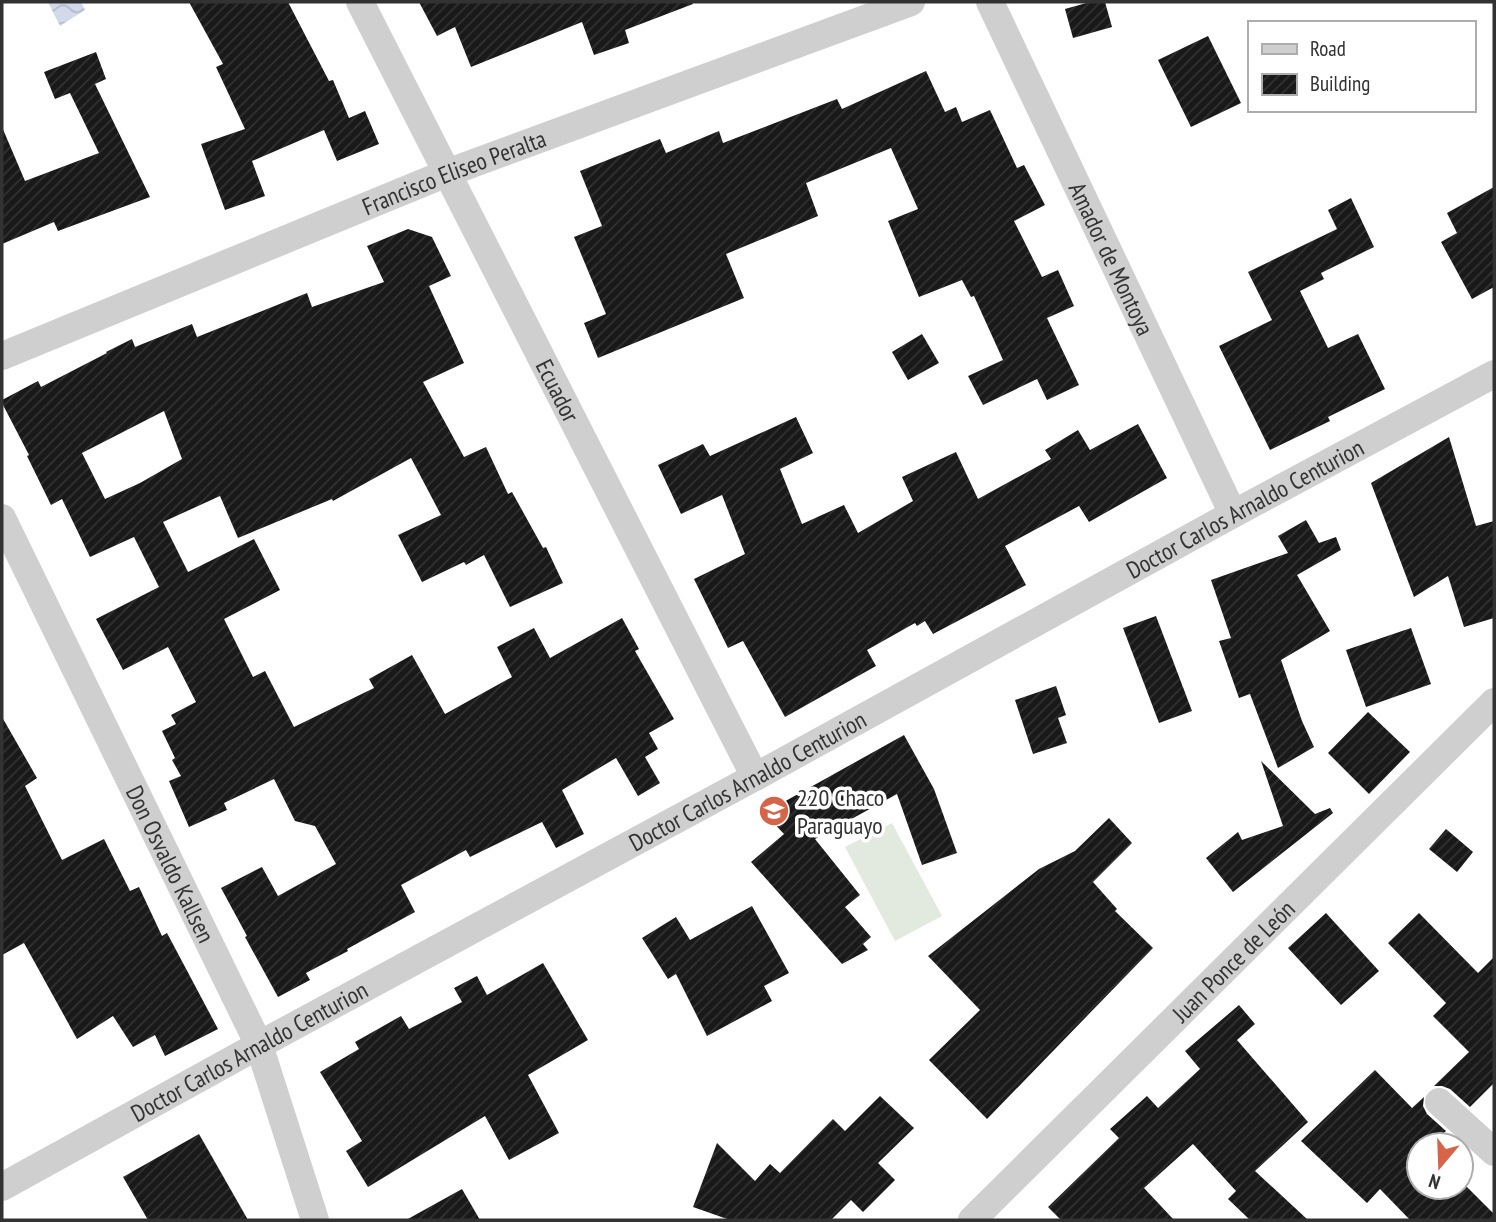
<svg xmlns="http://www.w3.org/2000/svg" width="1496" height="1222" font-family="'PT Sans Narrow',sans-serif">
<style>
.green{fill:#e2eadf}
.water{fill:url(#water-waves)}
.building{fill:url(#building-hatch);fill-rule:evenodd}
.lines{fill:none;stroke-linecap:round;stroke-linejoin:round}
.minor{stroke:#cfcfcf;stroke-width:28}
.labels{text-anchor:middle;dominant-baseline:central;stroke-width:7;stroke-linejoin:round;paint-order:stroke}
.street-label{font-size:24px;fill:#323232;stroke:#fff}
.poi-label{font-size:24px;fill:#323232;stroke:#fff;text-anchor:start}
</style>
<defs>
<pattern id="water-waves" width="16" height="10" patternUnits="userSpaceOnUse" patternTransform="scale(1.75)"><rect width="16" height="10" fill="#d1d9eb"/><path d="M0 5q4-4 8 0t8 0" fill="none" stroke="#b4bbca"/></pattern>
<pattern id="building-hatch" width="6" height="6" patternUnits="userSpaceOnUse" patternTransform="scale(1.75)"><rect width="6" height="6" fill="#191919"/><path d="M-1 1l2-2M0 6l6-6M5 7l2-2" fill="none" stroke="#323232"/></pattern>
</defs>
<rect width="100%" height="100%" fill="#fff"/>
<!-- green -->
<path class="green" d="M892 823 942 916 895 941 845 847Z"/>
<!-- water -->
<path class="water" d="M48 2H81L85 10 60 26Z"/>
<!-- building -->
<g class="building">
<path d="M189 2H288L329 81 333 80 349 118 365 111 379 144 337 161 324 130 252 161 265 196 225 210 201 144 245 129 216 67 223 64Z"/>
<path d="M419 2H692L693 4 625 30 629 43 594 55 582 22 471 67 455 27 437 36Z"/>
<path d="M1090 2H1105L1112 27 1073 38 1065 9Z"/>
<path d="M1208 36 1241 103 1191 127 1158 60Z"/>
<path d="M96 52 106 79 95 84 150 197 58 231 54 222 2 244V127L25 181 99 153 70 93 55 99 44 72Z"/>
<path d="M926 71 945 112 956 107 962 122 990 110 1017 168 1024 165 1045 205 1014 221 1042 277 1058 270 1074 306 1047 318 1079 385 1047 400 1037 379 983 405 968 376 1003 360 974 296 971 297 962 280 919 297 888 221 918 209 891 148 806 183 818 216 726 254 744 298 598 358 584 323 606 314 574 237 602 226 580 171 660 139 666 153 719 131 723 143 837 99 842 109Z"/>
<path d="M1494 187V287L1472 299 1441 242 1457 233 1447 213Z"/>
<path d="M1351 198 1374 247 1321 273 1324 279 1300 291 1328 348 1358 334 1385 389 1328 417 1330 421 1270 450 1219 346 1272 320 1248 272 1337 229 1328 210Z"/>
<path d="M408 229 432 237 451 276 429 286 464 363 423 382 464 457 486 447 508 494 512 492 543 548 546 547 563 583 510 607 484 555 466 565 464 562 422 582 398 535 441 515 411 458 333 501 332 499 238 538 220 496 163 522 188 572 254 539 280 590 224 619 253 677 265 671 294 727 374 688 369 679 412 655 445 714 512 677 497 647 534 628 550 658 622 618 639 649 635 651 674 719 649 733 658 749 645 757 660 783 638 796 616 758 562 790 584 834 556 848 542 822 470 857 466 850 401 885 415 912 347 949 348 951 306 973 310 980 278 997 245 937 247 936 221 888 262 867 278 896 336 864 315 826 295 821 274 779 224 803 227 810 189 827 169 781 181 776 172 760 175 758 162 731 176 724 171 715 196 702 168 647 123 670 96 619 159 587 134 537 90 557 62 499 51 505 27 456 29 455 2 403V400L38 381 41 387 107 353 106 352 132 339 135 347 192 324 197 337 307 293 312 307 384 282 367 246ZM164 411 182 459 140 483 105 499 82 453Z"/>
<path d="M922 334 939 363 908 380 892 352Z"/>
<path d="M796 417 813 453 780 469 802 524 844 505 858 533 913 501 902 477 956 452 978 499 1051 459 1045 450 1078 430 1090 450 1138 424 1167 478 1089 522 1079 506 1005 546 1026 585 933 634 925 621 917 626 915 623 867 650 876 666 785 717 743 641 728 648 694 579 745 554 722 495 681 514 658 465 703 444 710 456Z"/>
<path d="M1449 437 1476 526 1494 521V618L1464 627 1448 576 1414 597 1371 483Z"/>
<path d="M1306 520 1319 543 1336 537 1341 550 1297 575 1330 631 1281 660 1302 721 1314 747 1278 768 1250 694 1239 698 1219 641 1231 638 1211 580 1288 553 1278 536Z"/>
<path d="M1156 616 1192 711 1159 723 1123 628Z"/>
<path d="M1411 628 1431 684 1366 707 1346 650Z"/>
<path d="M1056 686 1066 715 1058 718 1067 743 1033 754 1015 700Z"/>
<path d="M1368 712 1410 752 1369 794 1328 753Z"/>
<path d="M2 717 37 778 25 786 62 860 104 839 130 891 139 887 162 936 167 933 218 1029 165 1056 155 1035 133 1047 113 1016 77 1039 24 943 2 955Z"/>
<path d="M904 735 934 789 957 853 922 865 897 794 815 839 860 895 845 907 871 937 863 944 868 950 842 964 751 862 784 834 764 813Z"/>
<path d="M1261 761 1315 814 1330 808 1333 813 1233 892 1206 858 1238 832 1242 840 1283 826Z"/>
<path d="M1109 818 1132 843 1093 882 1117 909 1115 911 1153 948 987 1119 929 1060 980 1010 928 956 1039 869 1075 851Z"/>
<path d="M1446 829 1473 852 1457 872 1429 849Z"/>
<path d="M752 906 789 973 764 986 772 1001 707 1036 676 974 668 979 642 938 676 917 690 940Z"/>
<path d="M1326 913 1379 971 1341 1005 1288 948Z"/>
<path d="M1419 913 1478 973 1494 957V1083L1470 1107 1450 1089 1442 1086H1434L1469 1052 1433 1016 1446 1003 1388 943Z"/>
<path d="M543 963 588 1040 528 1075 559 1133 509 1160 485 1116 368 1187 346 1151 362 1141 320 1072 359 1049 355 1042 401 1016 409 1029 462 1002 454 988 477 976 487 995Z"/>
<path d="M1239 1005 1255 1024 1237 1040 1308 1122 1255 1171 1308 1220H1250L1228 1199 1236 1191 1193 1144 1144 1188 1174 1220H1061L1048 1207 1119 1138 1110 1129 1147 1096 1158 1108 1200 1069 1185 1051Z"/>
<path d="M1375 1070 1412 1108 1424 1097 1423 1106 1427 1114 1446 1131 1436 1140 1441 1145H1419V1187H1461V1181L1494 1214V1220H1410L1380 1189 1367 1203 1301 1141Z"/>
<path d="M880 1096 914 1128 878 1163 895 1180 863 1212 851 1200 831 1220H730L693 1207 717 1143 755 1181 770 1164 780 1173 833 1119 845 1131Z"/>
<path d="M199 1134 248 1220H148L123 1177Z"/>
<path d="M462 1189 480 1220H406Z"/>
</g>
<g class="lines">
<!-- minor -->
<g class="minor">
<path id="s1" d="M360 2 755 777"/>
<path id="s2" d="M990 2 1233 514"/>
<path id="s3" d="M2 356 447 173 911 2"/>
<path id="s4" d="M2 518 259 1045 315 1220"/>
<path d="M1439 1102 1494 1152"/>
<path id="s5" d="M2 1187 259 1045 755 777 1233 514 1494 374"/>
<path id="s6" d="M972 1220 1494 702"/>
</g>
</g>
<!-- icons -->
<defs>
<g id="school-disc" transform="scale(1.575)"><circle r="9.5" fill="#d66448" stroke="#fff"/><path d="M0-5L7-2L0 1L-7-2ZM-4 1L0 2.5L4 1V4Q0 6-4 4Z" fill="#fff"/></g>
</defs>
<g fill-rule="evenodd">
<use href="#school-disc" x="774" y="811"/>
</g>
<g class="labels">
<!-- street labels -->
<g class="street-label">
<text stroke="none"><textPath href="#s3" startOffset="488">Francisco Eliseo Peralta</textPath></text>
<text stroke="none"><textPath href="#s2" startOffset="284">Amador de Montoya</textPath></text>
<text stroke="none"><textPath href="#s1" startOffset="436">Ecuador</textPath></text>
<text stroke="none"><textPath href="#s5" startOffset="1416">Doctor Carlos Arnaldo Centurion</textPath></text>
<text stroke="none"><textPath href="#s5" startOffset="849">Doctor Carlos Arnaldo Centurion</textPath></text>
<text stroke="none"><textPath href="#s4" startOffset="385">Don Osvaldo Kallsen</textPath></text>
<text stroke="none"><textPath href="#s6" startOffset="368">Juan Ponce de León</textPath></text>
<text stroke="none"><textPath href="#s5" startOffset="282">Doctor Carlos Arnaldo Centurion</textPath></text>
</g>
<!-- poi labels -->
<g class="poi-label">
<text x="797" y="797">220 Chaco<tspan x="797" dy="28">Paraguayo</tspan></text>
</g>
</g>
<!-- border -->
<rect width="1496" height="1222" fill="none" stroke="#323232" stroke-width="7"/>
<!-- legend -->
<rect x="1248" y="21" width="228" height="91" fill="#ffffff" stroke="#adadad" stroke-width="2"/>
<rect x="1262" y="44" width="35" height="10" fill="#cfcfcf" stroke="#adadad" stroke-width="2"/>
<text x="1310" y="56" font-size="21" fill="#323232">Road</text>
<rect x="1262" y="74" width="35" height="21" fill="url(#building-hatch)" stroke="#adadad" stroke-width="2"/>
<text x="1310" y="91" font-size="21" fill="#323232">Building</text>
<!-- north arrow -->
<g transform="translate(1440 1166) rotate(199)"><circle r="33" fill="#ffffff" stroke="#adadad" stroke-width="2"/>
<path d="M0-5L12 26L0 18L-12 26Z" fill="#d66448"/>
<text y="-10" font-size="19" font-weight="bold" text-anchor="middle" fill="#323232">N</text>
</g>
</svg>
